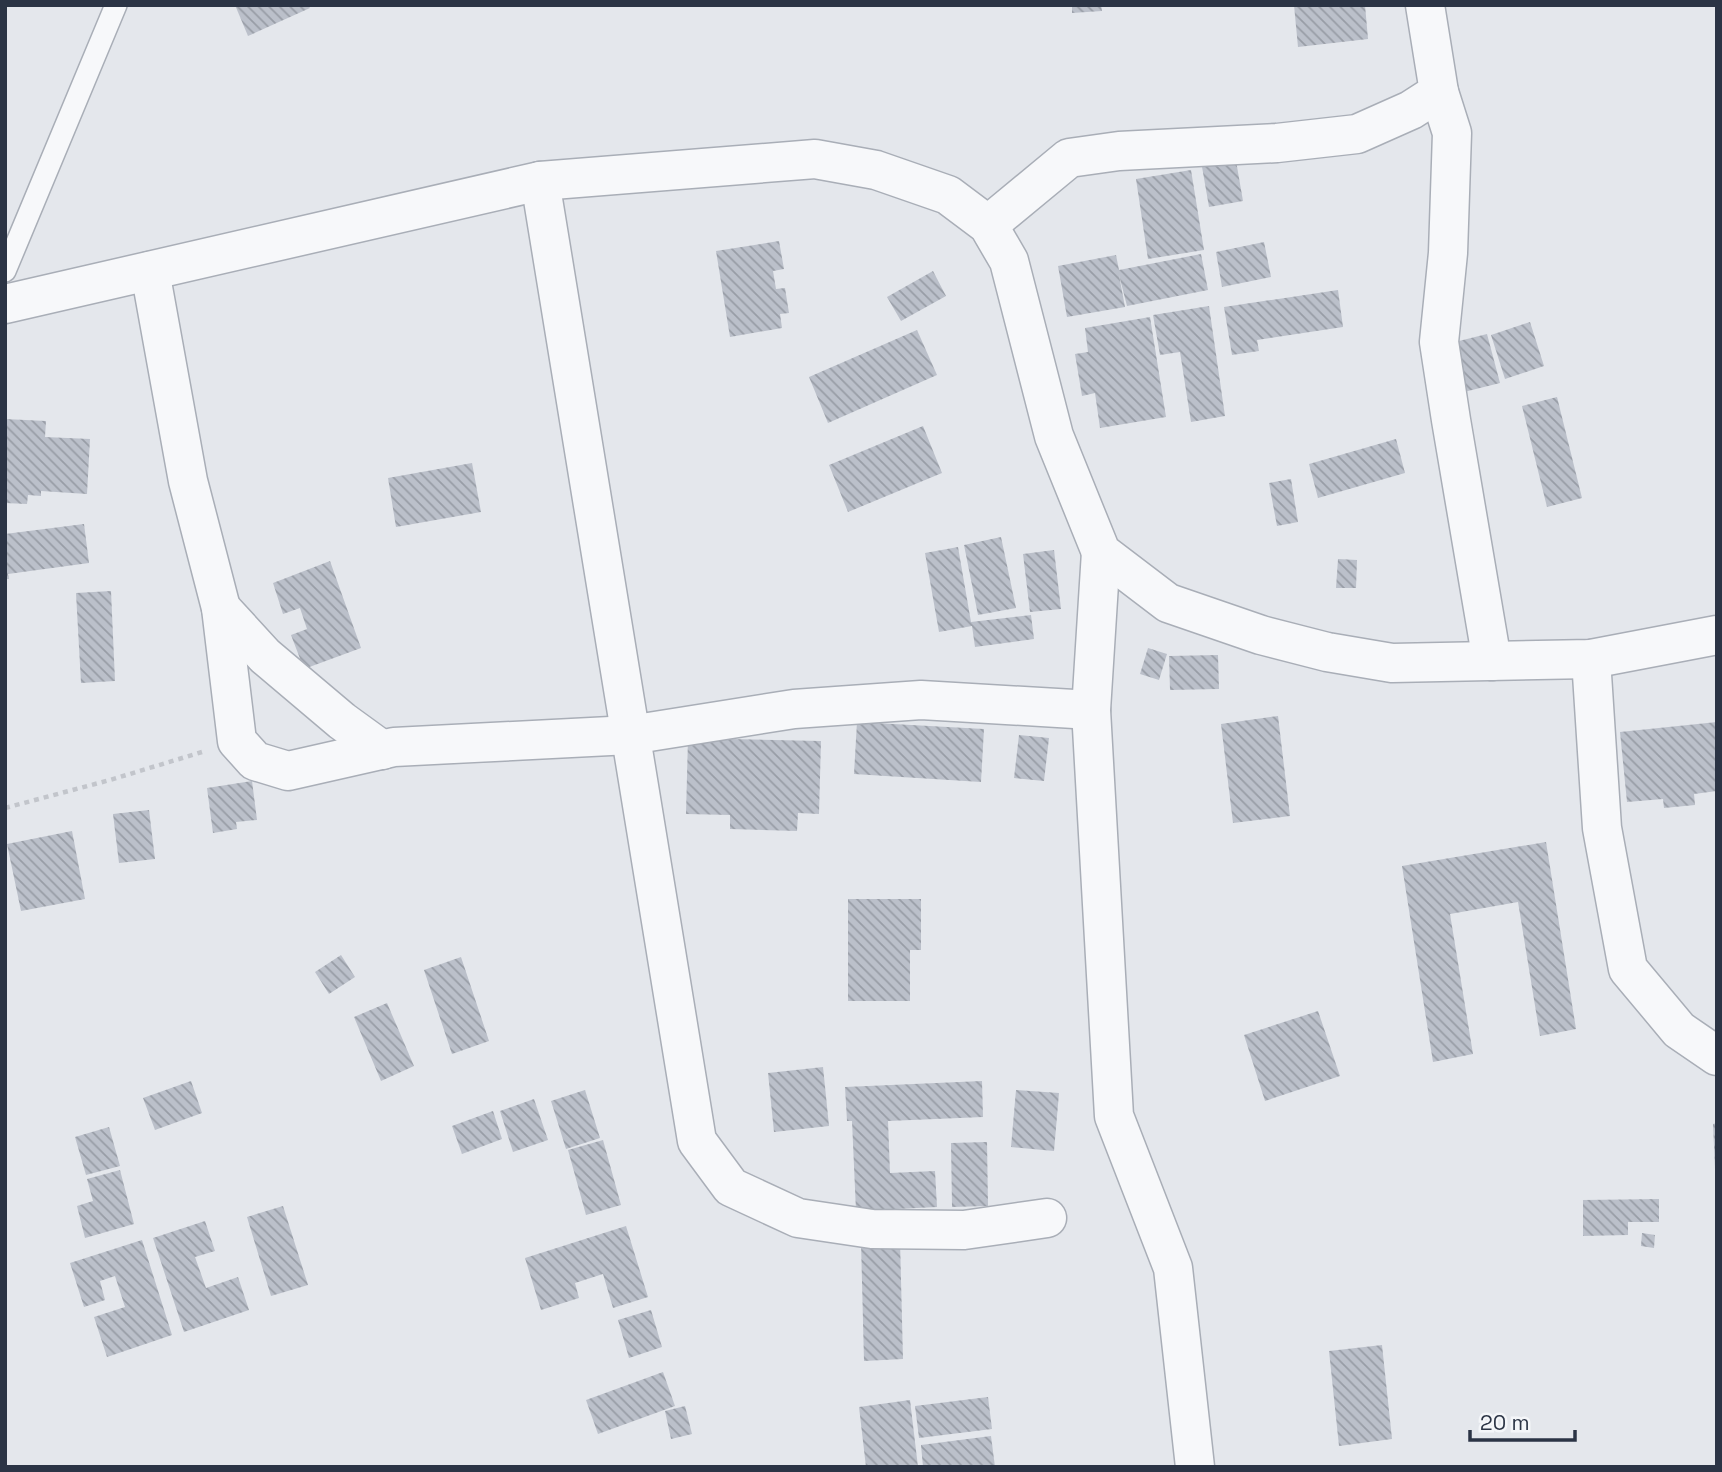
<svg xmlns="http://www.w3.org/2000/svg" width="1722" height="1472" font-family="'Space Grotesk',sans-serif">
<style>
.building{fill:url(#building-back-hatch)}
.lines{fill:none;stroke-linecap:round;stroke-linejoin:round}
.service-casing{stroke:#a9aeb7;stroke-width:24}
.minor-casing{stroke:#a9aeb7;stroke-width:41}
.path{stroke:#c2c5cb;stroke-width:4.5;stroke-dasharray:5 5;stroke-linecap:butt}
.service{stroke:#f7f8fa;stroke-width:21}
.minor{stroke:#f7f8fa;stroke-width:38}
</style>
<defs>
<pattern id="building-back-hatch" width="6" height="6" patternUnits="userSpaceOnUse" patternTransform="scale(1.75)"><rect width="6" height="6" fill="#bbc0ca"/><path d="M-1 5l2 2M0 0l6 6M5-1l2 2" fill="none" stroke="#989da6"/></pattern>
</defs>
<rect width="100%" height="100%" fill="#e4e7ec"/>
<!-- building -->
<g class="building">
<path d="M235 5H308L310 8 248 36Z"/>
<path d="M1072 5H1101L1102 11 1072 13Z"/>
<path d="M1294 5H1365L1368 39 1298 47Z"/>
<path d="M1235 155 1243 201 1209 207 1201 161Z"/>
<path d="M1191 170 1204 250 1148 259 1136 179Z"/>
<path d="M779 241 784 269 773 271 776 289 785 288 789 313 780 314 782 328 730 337 716 251Z"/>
<path d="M1264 242 1271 277 1222 287 1216 252Z"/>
<path d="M1201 254 1208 290 1127 306 1119 275 1125 307 1067 317 1058 266 1116 255 1119 270Z"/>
<path d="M933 271 946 296 901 321 887 297Z"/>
<path d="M1338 290 1343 327 1257 340 1259 351 1232 355 1224 307Z"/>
<path d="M1209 306 1225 416 1191 422 1180 352 1160 355 1153 315Z"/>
<path d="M1150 317 1166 417 1100 428 1095 393 1082 396 1075 354 1088 352 1085 328Z"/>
<path d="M1530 322 1544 366 1505 379 1491 335Z"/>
<path d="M917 330 937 375 828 423 809 377Z"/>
<path d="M1487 334 1500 383 1460 393 1447 344Z"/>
<path d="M1557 397 1582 498 1547 507 1522 406Z"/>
<path d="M5 419 46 421 45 437 90 439 87 494 41 491V496L28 495 27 504 5 503Z"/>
<path d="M923 426 942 473 848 512 829 465Z"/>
<path d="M1396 439 1405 473 1318 498 1309 464Z"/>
<path d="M472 463 481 512 396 527 388 478Z"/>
<path d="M1291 479 1298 522 1277 526 1269 483Z"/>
<path d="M84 524 89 563 8 574 9 579H5V534Z"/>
<path d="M1001 537 1016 608 978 615 964 545Z"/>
<path d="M958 547 971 622 1031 615 1034 639 975 647 972 626 939 632 925 553Z"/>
<path d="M1054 550 1061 609 1030 612 1023 554Z"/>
<path d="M1338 559 1357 560 1356 588H1336Z"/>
<path d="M330 561 361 648 304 669 291 635 307 629 300 608 283 614 273 583Z"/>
<path d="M111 591 115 681 81 683 76 593Z"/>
<path d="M1148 648 1167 654 1159 680 1140 674Z"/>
<path d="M1218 655 1219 689 1170 690 1169 656Z"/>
<path d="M1278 716 1290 816 1233 823 1221 724Z"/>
<path d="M857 722 984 729 981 782 854 774Z"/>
<path d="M1717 722V791L1694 794 1695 805 1664 808 1663 799 1627 802 1620 732Z"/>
<path d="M1019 735 1049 738 1044 781 1014 778Z"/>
<path d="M688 738 821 741 819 814 798 813 797 831 730 829V815L686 814Z"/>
<path d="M252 781 257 820 236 822 237 829 213 833 207 788Z"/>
<path d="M149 810 155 859 119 863 113 814Z"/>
<path d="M72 831 85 899 21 911 7 844Z"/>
<path d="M1546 842 1576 1029 1540 1036 1518 902 1450 914 1473 1054 1433 1062 1402 866Z"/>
<path d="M848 899H921V950H910V1001H848Z"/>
<path d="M341 955 355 977 329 994 315 972Z"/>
<path d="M461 957 489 1041 452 1054 424 970Z"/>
<path d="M387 1003 414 1066 381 1081 354 1017Z"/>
<path d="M1318 1011 1340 1076 1265 1101 1244 1035Z"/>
<path d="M823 1067 829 1126 774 1132 768 1073Z"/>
<path d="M191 1081 202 1113 155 1130 143 1098Z"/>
<path d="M982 1081 983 1117 888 1121 890 1173 935 1171 937 1207 856 1211 852 1121H847L845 1087Z"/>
<path d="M585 1090 600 1138 566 1149 551 1101Z"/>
<path d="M1016 1090 1059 1093 1054 1151 1011 1147Z"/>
<path d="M534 1099 548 1140 513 1152 500 1111Z"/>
<path d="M493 1111 502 1139 462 1154 452 1126Z"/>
<path d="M1717 1123V1169H1715L1713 1124Z"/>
<path d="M109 1127 120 1166 86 1175 75 1137Z"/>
<path d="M603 1140 621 1205 586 1215 568 1150Z"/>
<path d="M987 1142 988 1206 952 1207 951 1143Z"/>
<path d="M120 1170 134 1224 85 1238 77 1206 93 1201 87 1179Z"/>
<path d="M1659 1199V1222H1628V1235L1583 1236V1200Z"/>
<path d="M283 1206 308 1285 271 1296 247 1217Z"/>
<path d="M205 1221 215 1251 195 1257 206 1288 238 1277 249 1310 184 1332 153 1238Z"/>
<path d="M626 1226 648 1297 613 1308 603 1274 575 1283 579 1298 541 1310 525 1258Z"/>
<path d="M1642 1233 1655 1235 1654 1248 1641 1246Z"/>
<path d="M142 1240 172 1335 107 1357 94 1317 125 1307 115 1276 100 1281 105 1300 84 1307 70 1263Z"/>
<path d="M900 1240 903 1359 864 1361 861 1242Z"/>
<path d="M651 1310 662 1347 629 1358 618 1320Z"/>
<path d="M1382 1345 1392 1439 1339 1446 1329 1351Z"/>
<path d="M663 1372 675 1406 598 1434 586 1400Z"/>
<path d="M988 1397 992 1429 919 1438 915 1406Z"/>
<path d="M910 1400 918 1467H866L859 1407Z"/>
<path d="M685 1406 692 1434 671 1439 665 1411Z"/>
<path d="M991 1436 995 1467H923L921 1445Z"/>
</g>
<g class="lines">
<!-- service casing -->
<g class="service-casing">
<path id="service" d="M5 271 116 5"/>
</g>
<!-- minor casing -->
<g class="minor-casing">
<g id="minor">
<path d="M1439 92 1452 133 1448 253 1439 342 1451 420 1492 661"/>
<path d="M540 181 697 1141 731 1187 798 1218 872 1229 964 1230 1047 1218"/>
<path d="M988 225 1069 158 1119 151 1277 143 1357 134 1411 110 1439 92 1425 5"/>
<path d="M150 271 188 481 221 608 237 741 255 761 288 771 394 747 630 735 794 709 921 700 1091 710"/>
<path d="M5 304 540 181 815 159 876 170 948 195 988 225 1009 261 1054 436 1101 552 1168 603 1261 635 1327 652 1392 663 1591 659 1717 635"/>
<path d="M1101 552 1091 710 1114 1116 1173 1268 1195 1467"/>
<path d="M221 608 265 656 342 721 382 750"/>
<path d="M1591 659 1602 828 1628 969 1679 1030 1717 1056"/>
</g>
</g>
<!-- path -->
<path class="path" d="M5 808 110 780 202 752"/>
<!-- service -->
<use href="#service" class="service"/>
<!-- minor -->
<use href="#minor" class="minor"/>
</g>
<!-- border -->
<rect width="1722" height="1472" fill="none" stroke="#2b3445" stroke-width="14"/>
<!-- scale -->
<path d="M1470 1430v10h105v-10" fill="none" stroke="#2b3445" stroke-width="3.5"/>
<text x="1480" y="1430" font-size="21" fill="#2b3445" stroke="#f4f6f9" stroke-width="5" paint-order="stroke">20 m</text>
</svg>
